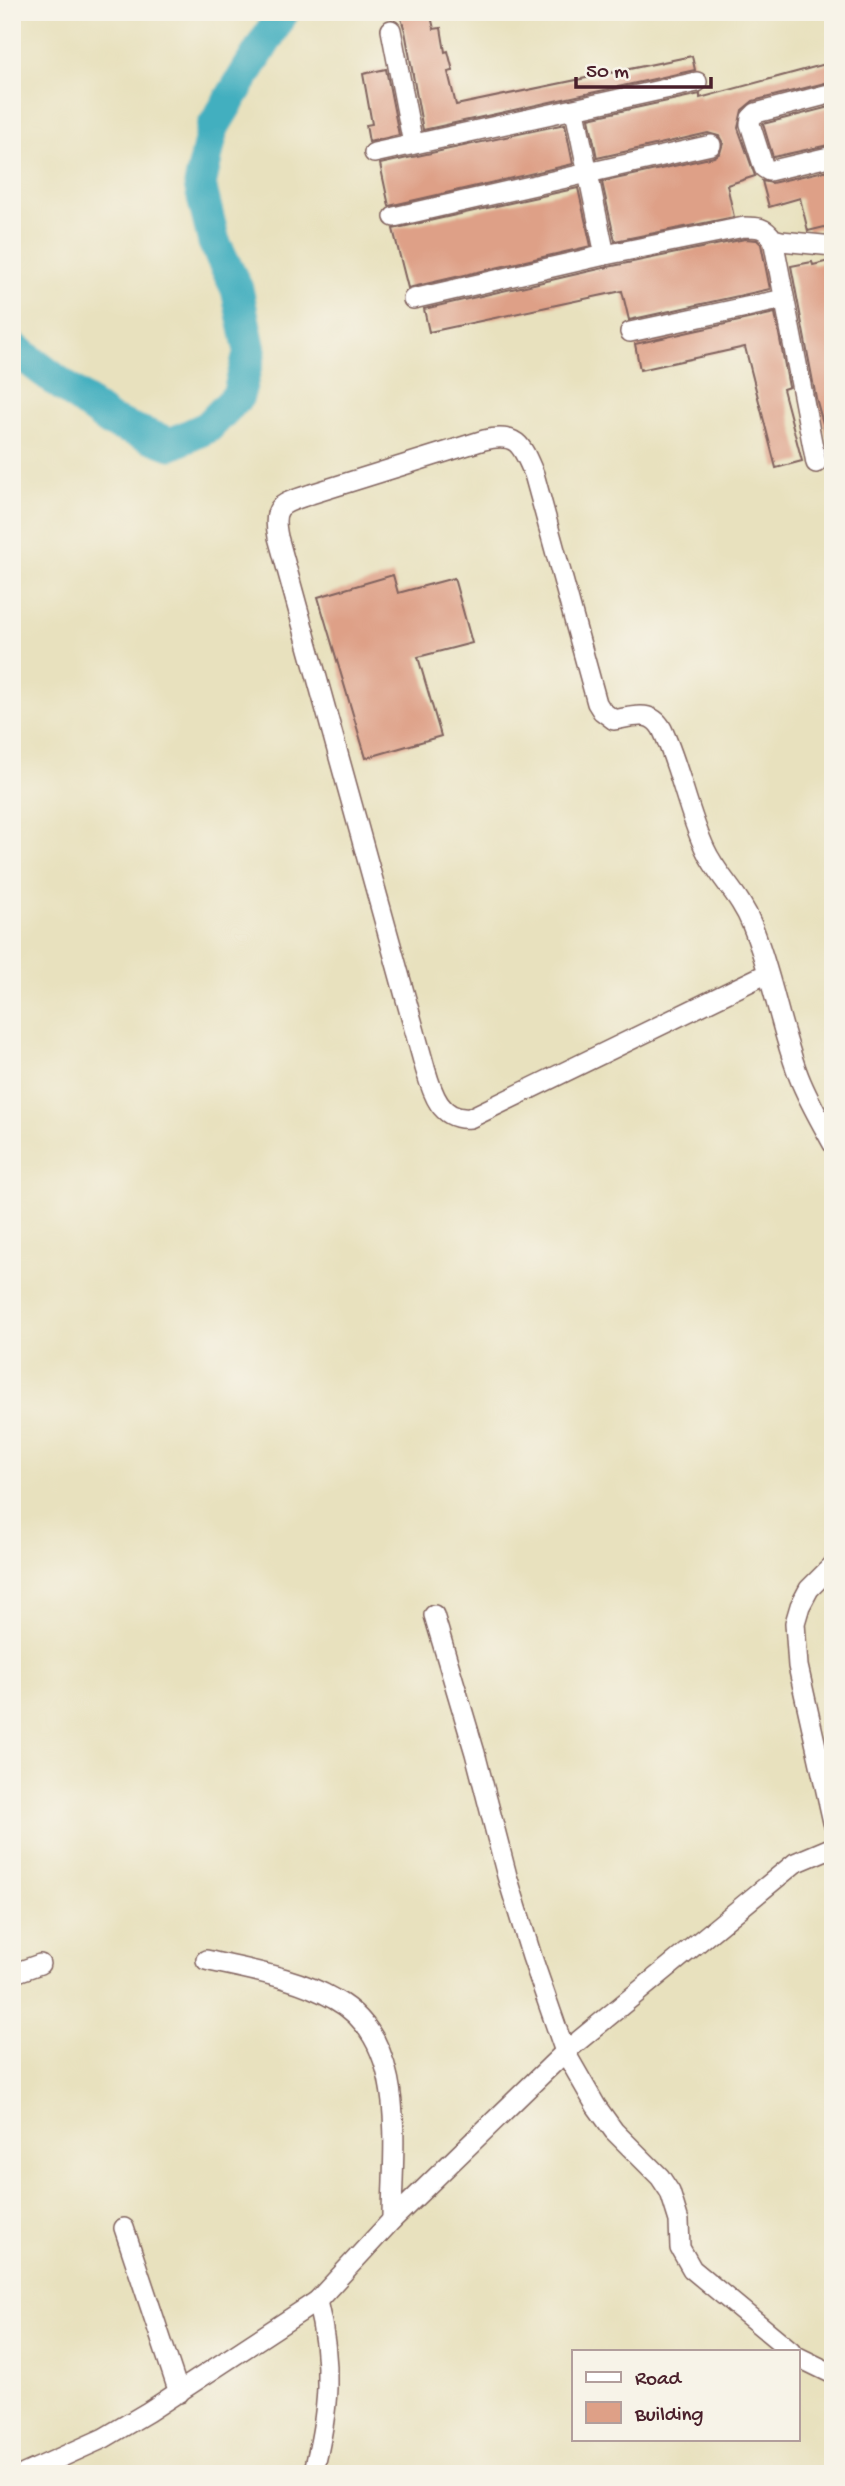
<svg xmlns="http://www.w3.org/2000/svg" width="845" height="2486" font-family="'Gochi Hand',sans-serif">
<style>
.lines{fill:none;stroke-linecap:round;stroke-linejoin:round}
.river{stroke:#42afbf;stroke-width:33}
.building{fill:#dea087}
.street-casing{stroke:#81635e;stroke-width:22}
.street{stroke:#fff;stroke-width:19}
</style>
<rect width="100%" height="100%" fill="#f7f3e8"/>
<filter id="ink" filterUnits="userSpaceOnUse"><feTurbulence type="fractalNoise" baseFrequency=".0143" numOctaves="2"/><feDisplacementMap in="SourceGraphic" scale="14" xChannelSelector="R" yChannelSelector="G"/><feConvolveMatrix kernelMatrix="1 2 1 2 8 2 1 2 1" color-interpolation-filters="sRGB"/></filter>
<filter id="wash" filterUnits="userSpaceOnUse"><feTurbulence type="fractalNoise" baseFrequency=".00686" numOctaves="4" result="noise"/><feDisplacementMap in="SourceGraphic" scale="28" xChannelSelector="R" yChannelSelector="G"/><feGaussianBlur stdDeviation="1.57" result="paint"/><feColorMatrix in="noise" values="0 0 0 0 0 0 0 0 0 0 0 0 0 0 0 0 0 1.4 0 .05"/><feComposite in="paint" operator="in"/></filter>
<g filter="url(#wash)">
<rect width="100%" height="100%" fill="#e8e1be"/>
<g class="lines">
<!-- river -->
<path class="river" d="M12 347 110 421 171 444 208 427 238 396 250 351 237 289 214 242 200 185 213 127 283 12"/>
</g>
<g id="blocks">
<!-- building -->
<g class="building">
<path d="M399 12H430L434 29 441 28 445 52 448 51 453 71 448 72 456 105 692 56 695 70 423 130 405 31Z"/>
<path d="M833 62V81L753 101 742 110 738 128 755 176 727 185 734 217 615 241 602 182 714 157 720 153 723 143 719 136 708 133 597 158 589 118 700 94V98Z"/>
<path d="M386 69 399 135 369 142 366 125 372 124 363 74Z"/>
<path d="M833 106V144L773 157 763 124Z"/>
<path d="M565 124 573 164 389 206 380 164Z"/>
<path d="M833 169V225L808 231 800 198 769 207 762 181 772 183Z"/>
<path d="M578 188 591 246 408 288 393 229Z"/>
<path d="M745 239 757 240 761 244 770 289 629 320 622 291 429 332 424 309 608 267Z"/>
<path d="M833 260V437L827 438 816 398 791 266 812 262 813 265Z"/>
<path d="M775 313 789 387 783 389 802 461 776 468 745 347 640 370 635 344Z"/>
<path d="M393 575 398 593 454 578 472 643 418 657 441 736 366 758 318 597Z"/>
</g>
</g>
</g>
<g filter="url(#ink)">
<use href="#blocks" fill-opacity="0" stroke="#81635e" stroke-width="2"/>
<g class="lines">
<!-- street casing -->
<g class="street-casing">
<g id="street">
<path d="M391 30 413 144"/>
<path d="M833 93 756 113 751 118 750 124 764 168 769 171 833 156"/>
<path d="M575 111 605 255"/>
<path d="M374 153 697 82"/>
<path d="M394 217 711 145"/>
<path d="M773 239 816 463"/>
<path d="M413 299 605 255 744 227C758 227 765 227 773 239L781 241 833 246"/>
<path d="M630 332 784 299"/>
<path d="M768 973 470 1118C440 1121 432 1092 425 1068L278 537C271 503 283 504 311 494L484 440C518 432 522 446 534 474L597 703 602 711 614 720C632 717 651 709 662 729 680 767 687 810 705 849 717 876 740 894 752 925 772 974 780 1028 799 1077 808 1100 821 1122 833 1144"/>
<path d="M832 1566 809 1589 800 1606 795 1623 798 1666 833 1822"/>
<path d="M434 1615 475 1753 507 1876 532 1957 565 2052 596 2106 614 2131 660 2177 670 2192 679 2221 680 2248 692 2269 791 2351"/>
<path d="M206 1960C248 1970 296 1977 334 1999 410 2040 392 2148 392 2220"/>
<path d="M12 1974 40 1964"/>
<path d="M124 2228 179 2393"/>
<path d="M798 2357 833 2374"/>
<path d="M24 2474 104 2438 148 2412 317 2301 392 2220 565 2052 795 1863 833 1847"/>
<path d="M313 2474C329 2412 333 2363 317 2301"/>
</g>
</g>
<!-- street -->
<use href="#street" class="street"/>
</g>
</g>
<!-- margin -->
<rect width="845" height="2486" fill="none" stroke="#f7f3e8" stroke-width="42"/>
<!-- legend -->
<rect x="572" y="2350" width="228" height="91" fill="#f7f3e8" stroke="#b29e9c" stroke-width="2"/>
<rect x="586" y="2372" width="35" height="10" fill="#ffffff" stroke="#b29e9c" stroke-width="2"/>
<text x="635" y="2384" font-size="21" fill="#4a1f2b">Road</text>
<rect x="586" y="2402" width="35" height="21" fill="#dea087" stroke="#b29e9c" stroke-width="2"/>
<text x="635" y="2420" font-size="21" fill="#4a1f2b">Building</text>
<!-- scale -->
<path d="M576 77v10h135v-10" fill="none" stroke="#4a1f2b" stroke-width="3.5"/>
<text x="586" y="77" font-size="21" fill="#4a1f2b" stroke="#f7f3e8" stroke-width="5" paint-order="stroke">50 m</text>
</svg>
